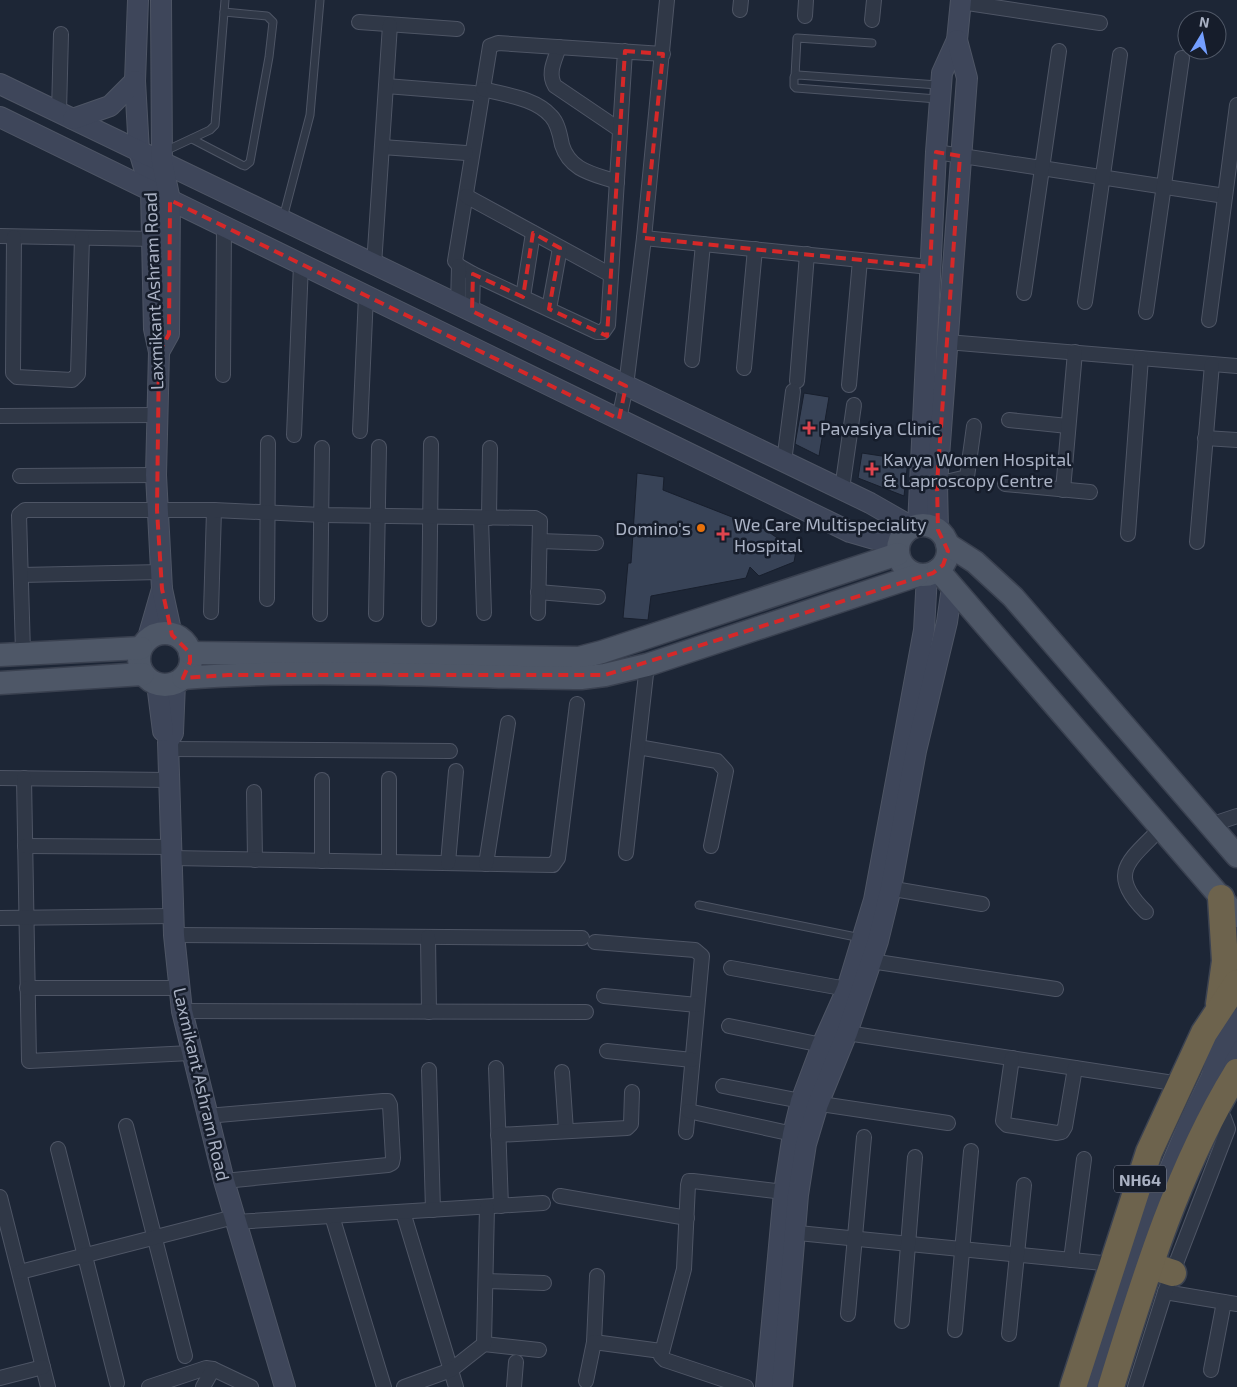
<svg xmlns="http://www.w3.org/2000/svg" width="1237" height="1387" font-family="'Exo 2',sans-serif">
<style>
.building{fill:#384357;stroke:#181f2d}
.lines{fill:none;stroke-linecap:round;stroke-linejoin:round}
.lane-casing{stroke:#4e5565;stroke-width:9}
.street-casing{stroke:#4e5565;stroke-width:16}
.secondary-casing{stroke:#4e5565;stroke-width:22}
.primary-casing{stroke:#3a4150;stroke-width:25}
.highway-casing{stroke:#3b4251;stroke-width:29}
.lane{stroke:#303847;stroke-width:7}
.street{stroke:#303847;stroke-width:14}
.secondary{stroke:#3e465a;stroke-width:20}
.primary{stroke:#4e5767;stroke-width:22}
.highway{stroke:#6d634d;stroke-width:26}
.marked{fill:none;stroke:#d62828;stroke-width:4;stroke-dasharray:10 6;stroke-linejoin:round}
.health-dot{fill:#e0444e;stroke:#161d2b;stroke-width:2}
.food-dot{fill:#e8710a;stroke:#161d2b;stroke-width:2}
.labels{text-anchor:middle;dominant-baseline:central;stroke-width:5;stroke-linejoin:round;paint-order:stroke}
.shield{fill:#161d2b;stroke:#7e8596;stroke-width:1}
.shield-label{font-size:16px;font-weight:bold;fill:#aab2c4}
.street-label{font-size:18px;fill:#aab2c4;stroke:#161d2b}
.poi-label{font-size:18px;fill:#aab2c4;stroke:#161d2b;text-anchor:start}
</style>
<rect width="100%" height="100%" fill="#1d2636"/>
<!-- building -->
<g class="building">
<path d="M804 393 829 397 819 456 795 444Z"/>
<path d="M862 453 908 460 904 496 858 478Z"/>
<path d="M637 473 664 477 663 490 750 524 749 532 763 528 796 551 794 562 759 576 750 567 746 578 651 596 648 620 623 618 628 563H631Z"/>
</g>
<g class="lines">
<!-- lane casing -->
<g class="lane-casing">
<g id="lane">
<path d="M795 76 797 38 872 43"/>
<path d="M937 99 796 88 794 86V77L798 75 938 85"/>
<path d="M192 139 242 165 245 166 250 162 269 57 273 22 267 16 224 12"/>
<path d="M163 152 210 130 215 125 225 0"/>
<path d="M283 218 310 115 320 0"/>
<path d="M699 905 861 938"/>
</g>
</g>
<!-- street casing -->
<g class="street-casing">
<g id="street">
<path d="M961 2 1100 23"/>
<path d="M740 10 741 0"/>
<path d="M805 16 806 0"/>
<path d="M872 20 874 0"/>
<path d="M359 22 457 29"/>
<path d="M559 47C555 60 547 73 555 86L620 130"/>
<path d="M625 51 608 325 603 332H597L473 274 459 266 455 261 490 46 498 43 663 54"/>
<path d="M386 86 474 93"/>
<path d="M483 89C505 95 535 98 551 116 558 123 560 135 562 145 570 171 594 174 617 182"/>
<path d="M59 112 61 34"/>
<path d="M382 147 466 153"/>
<path d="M936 152 1225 196"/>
<path d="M466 196 611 275"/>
<path d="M0 236 153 239"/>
<path d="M14 237 13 373 17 377 72 380 78 374 82 238"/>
<path d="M644 238 930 267"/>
<path d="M374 265 390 25"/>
<path d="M1024 293 1059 51"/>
<path d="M523 297 533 233"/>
<path d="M1085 302 1120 55"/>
<path d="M458 305 459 266"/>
<path d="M549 309 560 248"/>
<path d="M472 311 473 274"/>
<path d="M1146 312 1182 58"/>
<path d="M1209 320 1237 105"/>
<path d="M947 342 1237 366"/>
<path d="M692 360 703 244"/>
<path d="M744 368 755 249"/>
<path d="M223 375 224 226"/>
<path d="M797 381 807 254"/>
<path d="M849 385 860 260"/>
<path d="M0 416 156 415"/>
<path d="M619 419 626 386 644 238 667 0"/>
<path d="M1009 420 1068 426"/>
<path d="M360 431 366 295"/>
<path d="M294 435 301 264"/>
<path d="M1205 438 1237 440"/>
<path d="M784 462 793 391"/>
<path d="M20 476 156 475"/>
<path d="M937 484 967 477 974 426"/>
<path d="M1005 484 1090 492"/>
<path d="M842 489 854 405"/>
<path d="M1063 490 1075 352"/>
<path d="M481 518 484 613"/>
<path d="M489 518 490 448"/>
<path d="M1128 534 1141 358"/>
<path d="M540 541 596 543"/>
<path d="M1197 542 1212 364"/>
<path d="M21 575 161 572"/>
<path d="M538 592 598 597"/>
<path d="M267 599 268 443"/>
<path d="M211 612 214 510"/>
<path d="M320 614 322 448"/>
<path d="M376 614 379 447"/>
<path d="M429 619 431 444"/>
<path d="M23 652 19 515 25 510H214L322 515 535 518 540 521 538 613"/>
<path d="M638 747 717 761 726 771 711 846"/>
<path d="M169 749 450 751"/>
<path d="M0 778 169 780"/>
<path d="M24 778 29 1061 191 1053"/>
<path d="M254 792 255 860"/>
<path d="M1210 825 1237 816"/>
<path d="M25 846 172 847"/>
<path d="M626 853 647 665"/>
<path d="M172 858 553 865 558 858 577 704"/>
<path d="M322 861V780"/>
<path d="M389 862V779"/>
<path d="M448 863 456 771"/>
<path d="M486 864 508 723"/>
<path d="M882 887 982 904"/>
<path d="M1146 912C1106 873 1130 860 1160 829"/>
<path d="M0 918 174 916"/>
<path d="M174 935 582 938"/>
<path d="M428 937 429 1012"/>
<path d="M595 942 695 950 702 956 686 1132"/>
<path d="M864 960 1056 989"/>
<path d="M731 968 847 989"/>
<path d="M27 988H179"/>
<path d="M604 996 697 1005"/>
<path d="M182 1011 586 1012"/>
<path d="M729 1026 822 1045"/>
<path d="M847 1033 1180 1084"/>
<path d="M607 1051 692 1060"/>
<path d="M1012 1058 1003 1121 1007 1125 1057 1133 1062 1132 1065 1127 1075 1068"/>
<path d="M496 1068 501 1206"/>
<path d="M429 1070 433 1210"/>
<path d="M562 1072 566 1131"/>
<path d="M723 1086 801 1101 948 1123"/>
<path d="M688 1111 793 1134"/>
<path d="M207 1116 383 1101H388L390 1105 393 1158 392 1163 388 1165 224 1181"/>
<path d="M126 1126 185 1356"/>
<path d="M498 1135 627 1128 631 1124 632 1092"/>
<path d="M58 1149 117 1383"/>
<path d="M560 1196 687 1218"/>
<path d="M0 1197 48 1387"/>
<path d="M403 1212 456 1387"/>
<path d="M332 1216 384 1387"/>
<path d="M235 1222 543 1203"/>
<path d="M788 1232 1113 1264"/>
<path d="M1071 1260 1084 1159"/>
<path d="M20 1272 234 1217"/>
<path d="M486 1281 544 1283"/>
<path d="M1165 1292 1237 1304"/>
<path d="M848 1314 864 1137"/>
<path d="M902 1321 915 1157"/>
<path d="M955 1330 971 1151"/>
<path d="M1009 1334 1024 1185"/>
<path d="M594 1342 597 1276"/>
<path d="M484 1344 539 1350"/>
<path d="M1211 1370 1224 1302"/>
<path d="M0 1378 43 1367"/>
<path d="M586 1381 594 1342 661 1351"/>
<path d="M149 1387 206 1368 213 1369 251 1387"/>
<path d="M203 1387 213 1369"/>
<path d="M404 1387 451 1370 484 1344 487 1207"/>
<path d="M514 1387 516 1362"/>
<path d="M746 1387 665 1360 661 1356 684 1269 688 1185 689 1181H693L784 1192"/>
<path d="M1135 1387 1165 1292 1228 1129 1224 1118 1213 1112"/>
</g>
</g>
<!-- secondary casing -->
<g class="secondary-casing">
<g id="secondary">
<path d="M138 0 135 81 139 151 151 191 154 329 159 352 156 475 162 589 147 641"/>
<path d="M0 84 870 503 912 527"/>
<path d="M0 117 850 532 898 546"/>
<path d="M73 119 110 106 135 81"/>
<path d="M159 352 169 334 170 200 162 162 161 0"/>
<path d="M918 525 936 152 942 73 957 40 961 0"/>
<path d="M938 530 937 484 967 78 957 40"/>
<path d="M162 589 172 635"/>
<path d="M175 683 173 733 168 742 174 935 182 1011 224 1181 285 1387"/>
<path d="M157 684 163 731"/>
<path d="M1212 1076 1227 1063 1237 1050"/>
<path d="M766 1387 784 1192 793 1134 801 1101 822 1045 847 989 874 900 924 630 927 575"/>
<path d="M782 1387 798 1195 806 1144 818 1104 847 1033 878 941 891 888 916 751 947 622 952 587"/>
<path d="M1094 1387 1156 1202 1190 1121 1212 1076 1216 1055 1237 1020"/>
</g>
</g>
<!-- primary casing -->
<g class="primary-casing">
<g id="primary">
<circle cx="923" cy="550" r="25"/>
<path d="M947 544 975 562 1013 597 1237 856"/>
<path d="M938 570 1237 916"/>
<circle cx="165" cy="659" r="26"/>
<path d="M190 653 579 658 602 652 898 554"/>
<path d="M0 655 141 648"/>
<path d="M183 678C315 668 448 677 581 678L605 675 647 665 918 575"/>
<path d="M0 683 143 674"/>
</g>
</g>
<!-- highway casing -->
<g class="highway-casing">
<g id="highway">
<path d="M1219 1004 1225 961 1221 898"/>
<path d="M1151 1266 1173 1273"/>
<path d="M1073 1387 1149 1152 1204 1033 1237 983"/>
<path d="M1111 1387C1144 1280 1178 1168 1237 1072"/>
</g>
</g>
<!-- lane -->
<use href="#lane" class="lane"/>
<!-- street -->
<use href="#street" class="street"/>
<!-- secondary -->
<use href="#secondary" class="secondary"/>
<!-- primary -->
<use href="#primary" class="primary"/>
<!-- highway -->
<use href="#highway" class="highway"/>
</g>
<!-- marked area -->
<path class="marked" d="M625 51 663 54 644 238 930 267 936 152 960 156 937 484 938 530 948 551 943 565 933 573 605 675H228L183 678 190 662V653L172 635 162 589 157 510 159 352 169 334 170 200 619 419 626 386 472 311 473 274 523 297 533 233 560 248 549 309 607 336Z"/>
<!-- markers -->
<g class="health-dot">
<path d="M806.5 420.5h5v5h5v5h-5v5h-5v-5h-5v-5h5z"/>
<path d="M869.5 461.5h5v5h5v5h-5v5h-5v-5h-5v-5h5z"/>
<path d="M720.5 526.5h5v5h5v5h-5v5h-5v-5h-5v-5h5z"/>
</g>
<circle class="food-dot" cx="701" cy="528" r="5"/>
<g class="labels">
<!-- shield labels -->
<rect class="shield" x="1114" y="1165.5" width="52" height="27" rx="4"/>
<g class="shield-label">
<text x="1140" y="1179">NH64</text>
</g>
<!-- street labels -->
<g class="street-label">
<text transform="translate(153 291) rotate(-92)">Laxmikant Ashram Road</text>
<text transform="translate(202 1084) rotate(77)">Laxmikant Ashram Road</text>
</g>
<!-- poi labels -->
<g class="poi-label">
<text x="820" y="428">Pavasiya Clinic</text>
<text x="883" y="459">Kavya Women Hospital<tspan x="883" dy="21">&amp; Laproscopy Centre</tspan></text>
<text x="734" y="524">We Care Multispeciality<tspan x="734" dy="21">Hospital</tspan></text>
<text x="691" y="528" text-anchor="end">Domino's</text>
</g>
</g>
<!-- north arrow -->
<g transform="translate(1202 35) rotate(10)"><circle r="24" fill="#161d2b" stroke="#515968"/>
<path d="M0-4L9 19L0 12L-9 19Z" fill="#749fff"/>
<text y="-8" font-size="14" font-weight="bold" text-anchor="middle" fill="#aab2c4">N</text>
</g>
</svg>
